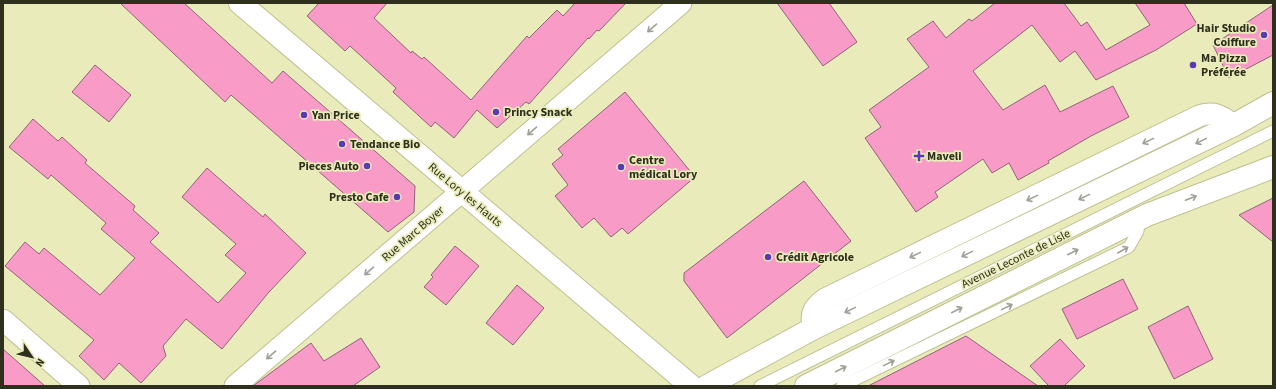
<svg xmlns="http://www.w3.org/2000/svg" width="1276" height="389" font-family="'Source Sans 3',sans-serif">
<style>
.building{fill:#f89bc7;stroke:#916478}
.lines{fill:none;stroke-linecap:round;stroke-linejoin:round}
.lane-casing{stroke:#bec090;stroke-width:13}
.street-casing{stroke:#bec090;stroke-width:23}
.secondary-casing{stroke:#bec090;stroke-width:24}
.lane{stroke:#fff;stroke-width:11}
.street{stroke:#fff;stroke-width:21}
.secondary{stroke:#fff;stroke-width:22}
.oneway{stroke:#a1a199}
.poi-dot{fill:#5b39b2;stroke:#e9ecba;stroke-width:1.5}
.labels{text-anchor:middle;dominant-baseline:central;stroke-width:3.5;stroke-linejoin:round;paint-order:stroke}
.poi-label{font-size:12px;font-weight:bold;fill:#2e2f1c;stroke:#e9ecba;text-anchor:start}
.street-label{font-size:12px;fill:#2e2f1c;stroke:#e9ecba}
</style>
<rect width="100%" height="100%" fill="#e9ecba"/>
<!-- building -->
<g class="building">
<path d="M120 3H184L272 83 283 71 415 186 414 212 388 232 231 95 225 102Z"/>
<path d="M319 3H387L374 18 411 53 412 51 422 59 424 57 471 100 527 36 529 38 557 10 563 16 575 3H626L599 31 597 30 589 39 588 38 529 104 526 102 497 128 477 110 454 138 435 122 431 127 393 92 396 88 350 46 345 51 307 16Z"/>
<path d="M777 3H829L857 42 823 66Z"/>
<path d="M995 3H1064L1081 26 1087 22 1106 50 1150 25 1135 3H1184L1197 24 1156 50 1096 80 1075 51 1060 62 1032 25 973 71 1003 110 1045 85 1060 112 1113 86 1129 117 1091 136 1048 161 1049 163 1018 180 1009 163 992 173 983 159 935 192 938 197 916 212 865 138 881 127 869 110 929 67 907 39 933 21 946 38 969 19 972 21Z"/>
<path d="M1273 5V55L1229 78 1213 45Z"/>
<path d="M95 65 131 95 109 122 72 92Z"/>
<path d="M625 92 695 177 628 234 622 228 611 237 594 218 582 228 555 196 568 185 552 164 563 155 558 149Z"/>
<path d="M33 119 58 141 62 137 87 160 85 163 135 206 133 210 159 233 150 242 218 303 246 273 225 255 236 244 182 197 207 168 263 217 265 214 306 253 269 292 222 349 186 319 163 346 166 356 141 383 119 363 104 380 79 356 94 340 5 266 25 242 39 254 44 248 100 295 135 258 101 229 106 223 51 175 48 179 9 147Z"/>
<path d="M804 181 851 241 727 338 684 281V273Z"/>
<path d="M1273 198V242L1239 215Z"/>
<path d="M455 246 479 266 446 305 424 287 433 277 431 275Z"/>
<path d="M1123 279 1138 309 1077 339 1062 309Z"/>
<path d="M517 285 544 308 513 345 486 323Z"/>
<path d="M1188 306 1213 359 1174 379 1148 327Z"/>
<path d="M966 336 1038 386H868Z"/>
<path d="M361 338 380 367 353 386H253L311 343 324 361Z"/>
<path d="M1060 339 1085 366 1064 386H1049L1030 366Z"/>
<path d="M3 349 45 386H3Z"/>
</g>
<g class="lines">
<!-- lane casing -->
<g class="lane-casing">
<g id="lane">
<path d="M760 386 1273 131"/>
<path d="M842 386 1129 247 1138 231 1139 219"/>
</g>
</g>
<!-- street casing -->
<g class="street-casing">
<g id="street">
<path d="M3 320 79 386"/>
<path d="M814 328C809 314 814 307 825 299L1199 116C1215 111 1221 116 1234 125"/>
<path d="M235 386 681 3"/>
</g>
</g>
<!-- secondary casing -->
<g class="secondary-casing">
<g id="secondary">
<path d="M240 3 691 386"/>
<path d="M707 386 814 328 1234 125 1273 103"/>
<path d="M806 386 1147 215 1273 167"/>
</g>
</g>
<!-- lane -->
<use href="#lane" class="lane"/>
<!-- street -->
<use href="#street" class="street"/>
<!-- secondary -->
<use href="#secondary" class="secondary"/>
</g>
<!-- one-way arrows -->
<defs><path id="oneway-shaft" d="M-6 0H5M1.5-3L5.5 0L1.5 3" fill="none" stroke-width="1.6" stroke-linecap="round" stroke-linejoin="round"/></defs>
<g class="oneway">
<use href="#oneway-shaft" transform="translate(652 28) rotate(139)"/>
<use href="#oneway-shaft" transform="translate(532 131) rotate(139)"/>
<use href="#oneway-shaft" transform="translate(1148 141) rotate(154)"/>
<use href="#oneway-shaft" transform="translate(1201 141) rotate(154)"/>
<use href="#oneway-shaft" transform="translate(1084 197) rotate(154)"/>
<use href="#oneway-shaft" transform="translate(1032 198) rotate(154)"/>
<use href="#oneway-shaft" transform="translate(1191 198) rotate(-21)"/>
<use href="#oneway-shaft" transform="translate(1123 250) rotate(-30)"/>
<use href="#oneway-shaft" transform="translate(1073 252) rotate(-27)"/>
<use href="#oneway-shaft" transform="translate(967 254) rotate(154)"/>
<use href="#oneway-shaft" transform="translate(915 255) rotate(154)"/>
<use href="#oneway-shaft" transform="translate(369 271) rotate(139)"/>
<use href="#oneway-shaft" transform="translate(1007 307) rotate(-26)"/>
<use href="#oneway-shaft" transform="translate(850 310) rotate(154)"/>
<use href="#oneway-shaft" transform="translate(957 310) rotate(-27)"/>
<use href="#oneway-shaft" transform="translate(271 355) rotate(139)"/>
<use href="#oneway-shaft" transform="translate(889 363) rotate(-26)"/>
<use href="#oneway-shaft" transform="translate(841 369) rotate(-27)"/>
</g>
<!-- markers -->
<g class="poi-dot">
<circle cx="1264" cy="35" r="4"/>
<circle cx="1193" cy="65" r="4"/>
<circle cx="496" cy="112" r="4"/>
<circle cx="304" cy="115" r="4"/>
<circle cx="342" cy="144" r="4"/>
<path d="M917 150h4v4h4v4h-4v4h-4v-4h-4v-4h4z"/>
<circle cx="367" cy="166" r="4"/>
<circle cx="621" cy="167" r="4"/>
<circle cx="397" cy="197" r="4"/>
<circle cx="768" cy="257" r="4"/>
</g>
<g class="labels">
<!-- poi labels -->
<g class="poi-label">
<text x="1256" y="28" text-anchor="end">Hair Studio<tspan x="1256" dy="14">Coiffure</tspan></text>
<text x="1201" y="58">Ma Pizza<tspan x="1201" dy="14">Préférée</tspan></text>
<text x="504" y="112">Princy Snack</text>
<text x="312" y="115">Yan Price</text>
<text x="350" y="144">Tendance Bio</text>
<text x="927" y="156">Maveli</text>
<text x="629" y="160">Centre<tspan x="629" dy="14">médical Lory</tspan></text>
<text x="359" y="166" text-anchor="end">Pieces Auto</text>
<text x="389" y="197" text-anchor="end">Presto Cafe</text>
<text x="776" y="257">Crédit Agricole</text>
</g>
<!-- street labels -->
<g class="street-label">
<text transform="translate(465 195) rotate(40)">Rue Lory les Hauts</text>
<text transform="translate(413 234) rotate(-41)">Rue Marc Boyer</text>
<text transform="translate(1016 259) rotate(-26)">Avenue Leconte de Lisle</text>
</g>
</g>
<!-- border -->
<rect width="1276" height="389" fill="none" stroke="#2e2f1c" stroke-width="8"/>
<!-- north arrow -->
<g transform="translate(32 357) rotate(125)" stroke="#e9ecba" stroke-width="3" paint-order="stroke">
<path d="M0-3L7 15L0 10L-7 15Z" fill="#2e2f1c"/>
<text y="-6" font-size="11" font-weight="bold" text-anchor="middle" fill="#2e2f1c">N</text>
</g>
</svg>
